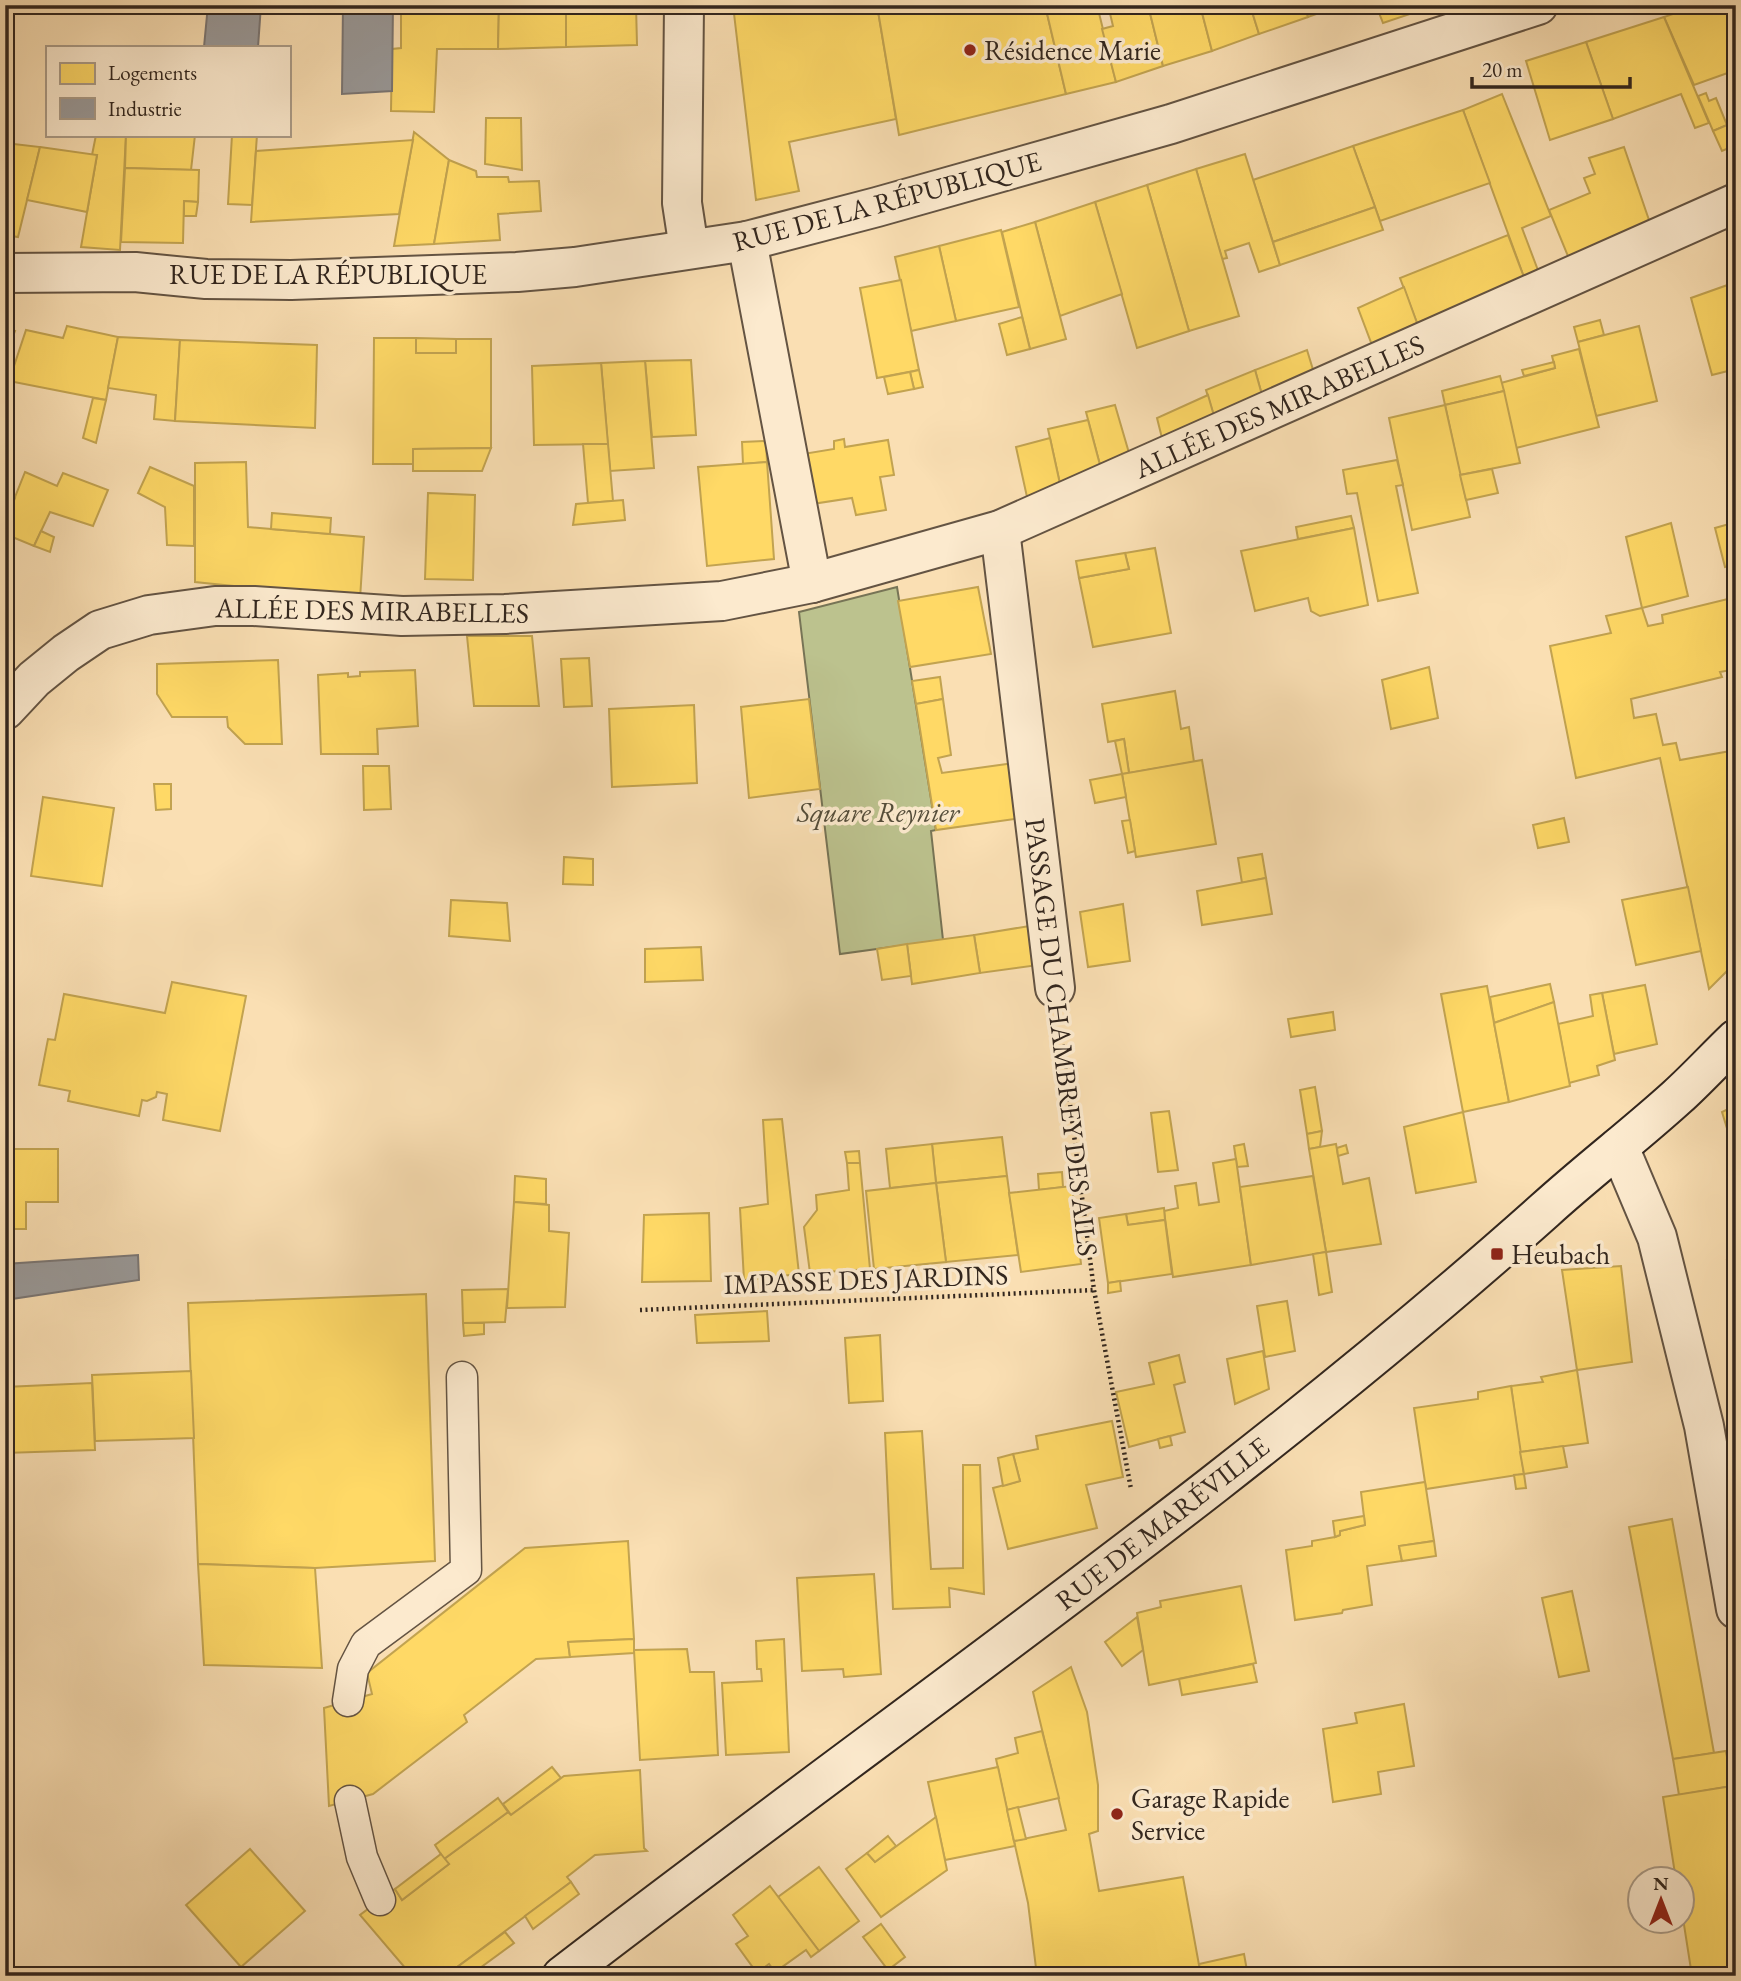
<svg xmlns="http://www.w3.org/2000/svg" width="1741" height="1981" font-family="'EB Garamond',serif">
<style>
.green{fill:#bcc28e;stroke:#777456;stroke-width:2}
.homes{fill:#ffd966;stroke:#c2a350;stroke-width:2}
.industry{fill:#999;stroke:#7a7674;stroke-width:2}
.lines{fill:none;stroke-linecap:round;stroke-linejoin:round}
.service-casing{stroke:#645443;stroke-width:33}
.minor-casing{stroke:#645443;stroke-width:42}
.secondary-casing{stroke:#32261e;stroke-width:42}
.path{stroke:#32261e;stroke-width:4.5;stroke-dasharray:2 3.5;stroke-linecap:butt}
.service{stroke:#fceace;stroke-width:30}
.minor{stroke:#fceace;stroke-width:38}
.secondary{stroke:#fceace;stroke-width:38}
.poi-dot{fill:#8f2418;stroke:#fceace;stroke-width:2.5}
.labels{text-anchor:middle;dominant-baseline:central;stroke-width:7;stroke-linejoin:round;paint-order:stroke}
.poi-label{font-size:28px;fill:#32261e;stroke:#fceace;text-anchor:start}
.street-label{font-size:28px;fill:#32261e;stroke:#fceace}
.park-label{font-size:28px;font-style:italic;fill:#544d3a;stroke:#fceace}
</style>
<rect width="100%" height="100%" fill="#fadfb3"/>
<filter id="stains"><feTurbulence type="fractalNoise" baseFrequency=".00286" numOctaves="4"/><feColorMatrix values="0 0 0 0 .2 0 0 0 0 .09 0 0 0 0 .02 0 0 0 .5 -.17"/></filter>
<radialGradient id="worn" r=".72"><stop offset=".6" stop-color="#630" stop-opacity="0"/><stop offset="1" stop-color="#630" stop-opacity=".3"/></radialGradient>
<!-- green -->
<path class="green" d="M897 587 936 830 931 831 943 940 840 954 799 612Z"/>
<!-- homes -->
<g class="homes">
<path d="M401 5H499L498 49H437L434 112 391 111 392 49 401 48Z"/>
<path d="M499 5H566V47L498 49Z"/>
<path d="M566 5H636L637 45 566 47Z"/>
<path d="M733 5H877L896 119 789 142 799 191 756 200Z"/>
<path d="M877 5H1045L1066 94 899 135Z"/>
<path d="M1045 5H1097L1116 82 1066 94Z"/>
<path d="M1108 5H1148L1163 66 1116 82 1102 29 1113 26Z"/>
<path d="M1148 5H1200L1212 51 1163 66Z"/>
<path d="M1200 5H1250L1259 34 1212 51Z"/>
<path d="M1250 5H1305L1308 17 1259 34Z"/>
<path d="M1305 5H1342L1308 17Z"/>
<path d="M1376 5H1413L1416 12 1383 23Z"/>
<path d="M1732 5 1736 14V70L1694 85 1664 17 1699 5Z"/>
<path d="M1664 17 1709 123 1695 128 1681 94 1613 119 1586 42Z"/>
<path d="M5 36 13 37 5 79Z"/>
<path d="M1586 42 1613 119 1550 140 1526 61Z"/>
<path d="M1706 93 1709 101 1716 98 1727 125 1713 131 1698 96Z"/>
<path d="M1502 94 1551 216 1522 228 1539 273 1525 280 1463 110Z"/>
<path d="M1463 110 1490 183 1380 221 1353 146Z"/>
<path d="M486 118H521L522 170 485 164Z"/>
<path d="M1727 125 1736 145 1722 151 1713 131Z"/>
<path d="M414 132 449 160 434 244 394 246Z"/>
<path d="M96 135H126L120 250 81 247 97 155H92Z"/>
<path d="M126 135H195L191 170 125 168Z"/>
<path d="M232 135H257L252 205 228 204Z"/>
<path d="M413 140 399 214 251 222 256 151Z"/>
<path d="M5 143 40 147 18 237 5 235Z"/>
<path d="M1353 146 1375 207 1273 242 1253 180Z"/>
<path d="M40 147 97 155 87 212 27 200Z"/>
<path d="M1624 147 1650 223 1570 261 1549 210 1590 193 1584 178 1595 174 1589 158Z"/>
<path d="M1245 154 1280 265 1259 272 1249 243 1225 251 1227 258 1222 259 1196 169Z"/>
<path d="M449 160 476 171 477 177H508L509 182 539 181 541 211 498 214 500 240 434 244Z"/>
<path d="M125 168 199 170 198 202 184 201 183 243 121 242Z"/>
<path d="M1196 169 1239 316 1189 331 1147 185Z"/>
<path d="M1147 185 1189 331 1137 348 1095 202Z"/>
<path d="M184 201 198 202 196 216H184Z"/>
<path d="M1095 202 1122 294 1060 316 1035 222Z"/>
<path d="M1375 207 1383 230 1280 265 1273 242Z"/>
<path d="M1035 222 1066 339 1030 349 1002 232Z"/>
<path d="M1001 230 1019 307 956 321 939 246Z"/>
<path d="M1508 235 1525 280 1417 323 1400 278Z"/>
<path d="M939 246 956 321 911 331 895 257Z"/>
<path d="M901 280 919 370 877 378 860 288Z"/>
<path d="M1736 282V369L1712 375 1691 298Z"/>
<path d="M1404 287 1417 323 1372 345 1358 308Z"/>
<path d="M1022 317 1030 349 1007 355 999 324Z"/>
<path d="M1600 320 1604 335 1578 342 1574 327Z"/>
<path d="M67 326 118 337 106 400 9 381 26 330 63 338Z"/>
<path d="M1639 326 1657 401 1596 416 1578 342Z"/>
<path d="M5 328 15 331 5 358Z"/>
<path d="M118 337 180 340 175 421 154 419 156 395 108 388Z"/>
<path d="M374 338H416V353H456V339H491V448L413 449V464H373Z"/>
<path d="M416 338 456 339V353H416Z"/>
<path d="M180 340 317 345 315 428 175 421Z"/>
<path d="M1579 349 1599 427 1516 448 1501 383 1555 368 1552 356Z"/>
<path d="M1307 350 1314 373 1262 395 1255 370Z"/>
<path d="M691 360 696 435 652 437 645 361Z"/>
<path d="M645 361 654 468 610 471 601 363Z"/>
<path d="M1554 362 1555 368 1524 376 1522 370Z"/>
<path d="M601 363 608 444 534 445 532 366Z"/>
<path d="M919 370 923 387 914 389 910 372Z"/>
<path d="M1255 370 1262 395 1214 416 1206 390Z"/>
<path d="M910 372 914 389 888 394 884 377Z"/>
<path d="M1500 376 1504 391 1445 405 1442 391Z"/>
<path d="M1504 391 1520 463 1460 475 1445 405Z"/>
<path d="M1208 395 1214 416 1162 438 1157 418Z"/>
<path d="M93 398 106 400 96 443 83 438Z"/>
<path d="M1115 405 1129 453 1100 465 1086 412Z"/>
<path d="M1445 405 1470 517 1412 530 1389 418Z"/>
<path d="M1088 420 1100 465 1060 484 1048 429Z"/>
<path d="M1050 438 1060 484 1027 497 1016 447Z"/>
<path d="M844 439 845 447 888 440 894 475 880 477 886 510 856 515 852 498 812 504 803 454 834 449V441Z"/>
<path d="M766 441 767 462 743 464 742 442Z"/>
<path d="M583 444H608L613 501 588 503Z"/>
<path d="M491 448 482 471H413V449Z"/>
<path d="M1397 460 1403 485 1396 486 1418 593 1378 601 1357 493 1347 494 1343 470Z"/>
<path d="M246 462 248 527 364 537 360 599 195 582V463Z"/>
<path d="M767 462 774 559 707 566 698 467Z"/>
<path d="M150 467 194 486V546L167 545 165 507 138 493Z"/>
<path d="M1492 469 1498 493 1466 500 1460 475Z"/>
<path d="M25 472 57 486 63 473 108 490 93 526 50 512 34 546 5 534V522Z"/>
<path d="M428 493 475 495 473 580 425 579Z"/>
<path d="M5 494 15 498 5 522Z"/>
<path d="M623 500 625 520 573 525 576 504Z"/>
<path d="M272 513 331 518 330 534 271 529Z"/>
<path d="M1351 516 1354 528 1298 539 1296 527Z"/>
<path d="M1736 522V564L1725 567 1715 528Z"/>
<path d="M1671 523 1688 596 1642 608 1626 537Z"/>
<path d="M1354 528 1368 605 1320 616 1311 611 1308 598 1255 611 1241 551Z"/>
<path d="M41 531 54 537 50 552 34 546Z"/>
<path d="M1155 548 1171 633 1093 647 1079 578 1129 569 1125 553Z"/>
<path d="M1125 553 1129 569 1079 578 1076 561Z"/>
<path d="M978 587 991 654 910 667 898 601Z"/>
<path d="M1736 597V669L1720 672 1722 677 1631 699 1634 718 1656 714 1663 745 1676 743 1680 760 1736 750V962L1709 989 1660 758 1576 778 1550 646 1611 633 1606 616 1642 608 1648 626 1663 623 1662 615Z"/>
<path d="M467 636H532L539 706H474Z"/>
<path d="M589 658 592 706 564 707 561 659Z"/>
<path d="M278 660 282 744H245L228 727 227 717H172L157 694V664Z"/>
<path d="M1429 667 1438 718 1391 729 1382 680Z"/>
<path d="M415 670 418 726 377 729 378 754H321L318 675 348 673V677L360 676V672Z"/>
<path d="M940 677 943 699 916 704 912 681Z"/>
<path d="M1175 691 1181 729 1189 727 1194 762 1129 773 1124 739 1108 742 1102 704Z"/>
<path d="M809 699 820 789 749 798 741 707Z"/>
<path d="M943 699 951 755 938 758 942 773 1021 762 1028 817 936 830 916 704Z"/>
<path d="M694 705 697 783 612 787 609 709Z"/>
<path d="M1124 739 1129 773 1122 774 1115 741Z"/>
<path d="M1202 760 1216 844 1136 857 1122 774Z"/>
<path d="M363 766H389L391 809 364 810Z"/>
<path d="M1122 774 1126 797 1095 803 1090 780Z"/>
<path d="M154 784H171V809L156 810Z"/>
<path d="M43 797 114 808 102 886 31 876Z"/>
<path d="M1564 818 1569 842 1538 848 1533 825Z"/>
<path d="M1130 820 1135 851 1128 853 1122 821Z"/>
<path d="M1262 854 1266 878 1242 883 1238 858Z"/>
<path d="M564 857 593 859V885L563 884Z"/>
<path d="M1266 878 1272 914 1202 925 1197 891Z"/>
<path d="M1688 887 1701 951 1636 965 1622 900Z"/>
<path d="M451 900 507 903 510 941 449 936Z"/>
<path d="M1123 904 1130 961 1088 967 1080 912Z"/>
<path d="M1042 924 1046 964 980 973 974 935Z"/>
<path d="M974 935 980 973 912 984 907 944Z"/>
<path d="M907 944 911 976 882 980 877 949Z"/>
<path d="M701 947 703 980 645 982V949Z"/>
<path d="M172 982 246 996 220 1131 163 1120 167 1094 157 1092 156 1097 147 1101 142 1100 139 1116 68 1101 70 1091 39 1085 48 1039 55 1040 64 994 165 1013Z"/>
<path d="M1550 984 1554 1002 1494 1023 1490 997Z"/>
<path d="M1645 985 1657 1044 1614 1054 1602 993Z"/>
<path d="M1487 986 1509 1102 1463 1112 1441 994Z"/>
<path d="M1602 993 1615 1060 1597 1066 1599 1075 1569 1083 1558 1024 1593 1016 1590 995Z"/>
<path d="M1554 1002 1570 1086 1509 1102 1494 1023Z"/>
<path d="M1333 1012 1335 1030 1291 1037 1288 1019Z"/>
<path d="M1315 1087 1322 1131 1307 1134 1300 1090Z"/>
<path d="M1736 1105V1158L1722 1112Z"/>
<path d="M1169 1111 1178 1170 1158 1172 1151 1113Z"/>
<path d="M1463 1112 1476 1182 1416 1193 1404 1127Z"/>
<path d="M782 1119 799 1274 744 1280 740 1208 768 1204 763 1120Z"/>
<path d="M1322 1131 1320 1147 1309 1149 1307 1134Z"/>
<path d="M1002 1137 1007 1176 936 1183 932 1144Z"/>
<path d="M932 1144 936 1183 890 1188 886 1149Z"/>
<path d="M1244 1144 1248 1166 1237 1167 1234 1146Z"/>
<path d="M1336 1144 1343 1184 1369 1178 1381 1244 1326 1252 1309 1149Z"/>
<path d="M1346 1145 1348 1153 1338 1156 1337 1148Z"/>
<path d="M5 1149H58V1202H26V1229H5Z"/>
<path d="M859 1151 860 1163H847L845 1152Z"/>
<path d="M1236 1159 1251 1265 1173 1277 1164 1211 1178 1208 1175 1186 1196 1183 1199 1205 1219 1202 1213 1163Z"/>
<path d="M847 1163H860L870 1269 810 1273 804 1227 817 1210 816 1195 849 1190Z"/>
<path d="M1062 1172 1063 1187 1039 1190 1038 1174Z"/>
<path d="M515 1176 546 1179V1204L514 1202Z"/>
<path d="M1007 1176 1018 1255 946 1262 936 1183Z"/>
<path d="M1313 1176 1326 1252 1251 1265 1240 1187Z"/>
<path d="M936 1183 946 1262 874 1269 866 1191Z"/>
<path d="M1072 1186 1081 1264 1021 1272 1009 1193Z"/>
<path d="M514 1202 549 1205V1231L569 1233 565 1307 507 1308Z"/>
<path d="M1164 1208 1165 1220 1128 1225 1126 1214Z"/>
<path d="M709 1213 711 1281 642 1282 644 1215Z"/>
<path d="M1126 1214 1128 1225 1165 1220 1172 1274 1108 1283 1099 1218Z"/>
<path d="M1326 1252 1332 1292 1319 1295 1313 1254Z"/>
<path d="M1736 1258V1294L1727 1260Z"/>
<path d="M1621 1266 1632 1362 1577 1370 1562 1270Z"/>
<path d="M1120 1281 1121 1291 1108 1293V1283Z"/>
<path d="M508 1289 505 1322 463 1323 462 1290Z"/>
<path d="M426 1294 435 1561 315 1568 198 1564 188 1303Z"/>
<path d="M1287 1301 1295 1351 1265 1357 1257 1306Z"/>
<path d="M767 1311 769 1341 697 1343 695 1315Z"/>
<path d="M463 1323H484V1334L464 1336Z"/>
<path d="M880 1335 883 1401 849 1403 845 1338Z"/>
<path d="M1263 1351 1269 1389 1235 1404 1227 1359Z"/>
<path d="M1179 1355 1185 1382 1174 1385 1185 1432 1129 1447 1116 1392 1154 1384 1149 1363Z"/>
<path d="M1577 1370 1588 1443 1520 1452 1511 1386 1543 1382 1541 1377Z"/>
<path d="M191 1371 194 1438 95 1441 92 1375Z"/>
<path d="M92 1383 95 1450 5 1453V1387Z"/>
<path d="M1511 1386 1524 1474 1426 1489 1414 1408 1478 1399V1392Z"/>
<path d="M1112 1421 1123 1477 1086 1485 1097 1528 1008 1549 993 1488 1020 1481 1013 1454 1038 1449 1036 1436Z"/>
<path d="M922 1431 931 1569 963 1568V1465H980L984 1594 949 1588 950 1607 893 1609 885 1433Z"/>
<path d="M1170 1436 1172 1445 1160 1448 1158 1439Z"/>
<path d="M1563 1446 1567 1467 1524 1474 1520 1452Z"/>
<path d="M1013 1454 1020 1481 1003 1486 998 1458Z"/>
<path d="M1524 1474 1526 1488 1516 1489 1514 1475Z"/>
<path d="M1425 1482 1434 1541 1399 1546 1402 1561 1367 1566 1372 1605 1343 1610 1342 1613 1295 1620 1286 1550 1312 1546V1541L1335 1537 1340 1535V1531L1365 1525 1361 1492Z"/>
<path d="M1364 1516 1365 1525 1340 1531V1535L1335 1537 1333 1521Z"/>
<path d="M1672 1519 1714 1753 1673 1759 1629 1527Z"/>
<path d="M628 1541 634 1639 568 1642 570 1657 536 1659 464 1715 467 1722 373 1794 329 1806 324 1708 372 1694 367 1673 525 1548Z"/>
<path d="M1434 1541 1436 1556 1402 1561 1399 1546Z"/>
<path d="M198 1564 315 1568 322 1668 204 1665Z"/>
<path d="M874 1574 881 1674 844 1677 843 1669 802 1671 797 1578Z"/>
<path d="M1241 1586 1256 1663 1149 1685 1137 1613 1161 1607 1160 1601Z"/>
<path d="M1572 1591 1589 1671 1559 1677 1542 1598Z"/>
<path d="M1137 1617 1143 1650 1122 1666 1105 1642Z"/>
<path d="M634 1639V1653L570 1657 568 1642Z"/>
<path d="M784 1639 789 1752 726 1755 722 1683 762 1681 761 1669H757L756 1641Z"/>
<path d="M687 1649 690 1672H714L718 1755 640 1760 634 1650Z"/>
<path d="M1253 1664 1257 1682 1182 1695 1179 1679Z"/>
<path d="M1071 1667 1087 1712 1098 1785V1831L1089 1834 1099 1891 1183 1877 1201 1976H1037L1028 1903 1014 1841 1066 1830 1033 1692Z"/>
<path d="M1404 1704 1414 1766 1378 1772 1381 1794 1333 1802 1323 1729 1357 1723 1355 1713Z"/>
<path d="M1042 1731 1059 1798 1007 1810 996 1759 1018 1753 1015 1738Z"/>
<path d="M1726 1751 1732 1786 1679 1795 1673 1759Z"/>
<path d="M552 1767 561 1778 511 1815 503 1804Z"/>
<path d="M998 1767 1015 1846 945 1860 928 1782Z"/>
<path d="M640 1770 644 1848 647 1851 595 1855 567 1877 571 1882 456 1968 463 1976H412L360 1915 395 1889 402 1900 449 1864 444 1859 508 1812 511 1815 564 1776Z"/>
<path d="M1732 1786 1729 1826 1736 1824V1976H1692L1682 1912V1880H1676L1663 1797Z"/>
<path d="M498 1798 508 1812 444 1859 435 1845Z"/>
<path d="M1018 1807 1026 1839 1014 1841 1007 1810Z"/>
<path d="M936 1817 947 1870 881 1917 846 1869 867 1853 875 1862Z"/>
<path d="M888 1836 896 1846 875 1862 867 1853Z"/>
<path d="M250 1849 305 1911 241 1967 186 1905Z"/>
<path d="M441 1854 449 1864 402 1900 395 1889Z"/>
<path d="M819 1867 859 1921 819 1951 778 1897Z"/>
<path d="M571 1882 579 1894 533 1929 525 1916Z"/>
<path d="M770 1886 819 1951 811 1957 806 1950 775 1972 769 1964 757 1973 736 1944 748 1936 733 1915Z"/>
<path d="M881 1924 905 1957 888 1970 863 1937Z"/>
<path d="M505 1932 514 1943 469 1976H463L456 1968Z"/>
<path d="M1244 1954 1248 1976H1201L1199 1964Z"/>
</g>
<!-- industry -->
<g class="industry">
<path d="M208 5H261L258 47H204Z"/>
<path d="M343 5H393L392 91 342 94Z"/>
<path d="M138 1255 139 1280 5 1300V1264Z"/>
</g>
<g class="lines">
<!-- service casing -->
<g class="service-casing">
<g id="service">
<path d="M348 1701 353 1669 366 1644 466 1570 462 1377"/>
<path d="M350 1801 362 1857 380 1900"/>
</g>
</g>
<!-- minor casing -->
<g class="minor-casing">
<g id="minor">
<path d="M684 5 682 203 689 249"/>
<path d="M747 241 812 583"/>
<path d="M5 273 135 272 206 279 291 280 517 272 575 267 747 241 877 207 1171 124 1538 5"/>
<path d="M1000 530 1055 988"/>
<path d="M5 710 34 679 66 653 100 630 149 615 215 606H254L402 616 505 614 722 601 812 583 1000 530 1736 203"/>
<path d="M1619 1147 1657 1237 1704 1426 1736 1609"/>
</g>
</g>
<!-- secondary casing -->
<g class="secondary-casing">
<path id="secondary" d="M562 1976C891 1722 1235 1487 1545 1210 1588 1171 1634 1136 1677 1097 1697 1079 1716 1058 1736 1039"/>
</g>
<!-- path -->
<g class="path">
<path d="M1061 1034 1094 1290 1131 1489"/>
<path d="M640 1310 1094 1290"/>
</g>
<!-- service -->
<use href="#service" class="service"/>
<!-- minor -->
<use href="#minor" class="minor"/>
<!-- secondary -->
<use href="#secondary" class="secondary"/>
</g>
<!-- markers -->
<g class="poi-dot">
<circle cx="970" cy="50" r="7"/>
<rect x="1490" y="1247" width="14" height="14" rx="3.5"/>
<circle cx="1117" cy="1814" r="7"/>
</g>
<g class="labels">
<!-- poi labels -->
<g class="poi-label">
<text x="984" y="50">Résidence Marie</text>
<text x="1511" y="1254">Heubach</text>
<text x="1131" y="1798">Garage Rapide<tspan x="1131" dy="32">Service</tspan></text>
</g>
<!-- street labels -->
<g class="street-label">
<text transform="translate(887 201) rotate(-15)">RUE DE LA RÉPUBLIQUE</text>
<text x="328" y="274">RUE DE LA RÉPUBLIQUE</text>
<text transform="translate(1279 406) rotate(-24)">ALLÉE DES MIRABELLES</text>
<text transform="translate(372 610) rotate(1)">ALLÉE DES MIRABELLES</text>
<text transform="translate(1062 1037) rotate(83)">PASSAGE DU CHAMBREY DES AILS</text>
<text transform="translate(866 1279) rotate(-2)">IMPASSE DES JARDINS</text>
<text transform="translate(1162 1523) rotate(-38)">RUE DE MARÉVILLE</text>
</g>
<!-- park labels -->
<g class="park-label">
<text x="878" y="812">Square Reynier</text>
</g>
</g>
<!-- margin -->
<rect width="1741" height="1981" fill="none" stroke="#fadfb3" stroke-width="28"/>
<rect x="7" y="7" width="1727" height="1967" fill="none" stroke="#32261e" stroke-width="3.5"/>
<rect x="14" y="14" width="1713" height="1953" fill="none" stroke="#32261e" stroke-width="2"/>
<!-- legend -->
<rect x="46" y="46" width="245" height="91" fill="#fceace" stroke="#ab9c88" stroke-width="2"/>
<rect x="60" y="63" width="35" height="21" fill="#ffd966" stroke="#ab9c88" stroke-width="2"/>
<text x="108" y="80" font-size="21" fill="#32261e">Logements</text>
<rect x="60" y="98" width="35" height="21" fill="#999999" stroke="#ab9c88" stroke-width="2"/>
<text x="108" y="116" font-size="21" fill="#32261e">Industrie</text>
<!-- north arrow -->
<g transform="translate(1661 1900)"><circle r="33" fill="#fceace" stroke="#ab9c88" stroke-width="2"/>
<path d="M0-5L12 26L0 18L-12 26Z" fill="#8f2418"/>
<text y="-10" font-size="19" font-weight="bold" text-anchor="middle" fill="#32261e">N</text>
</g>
<!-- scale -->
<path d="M1472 77v10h158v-10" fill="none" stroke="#32261e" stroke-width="3.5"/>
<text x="1482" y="77" font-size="21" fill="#32261e" stroke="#fceace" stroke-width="5" paint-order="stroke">20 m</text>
<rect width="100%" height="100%" filter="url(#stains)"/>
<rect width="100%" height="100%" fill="url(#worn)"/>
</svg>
